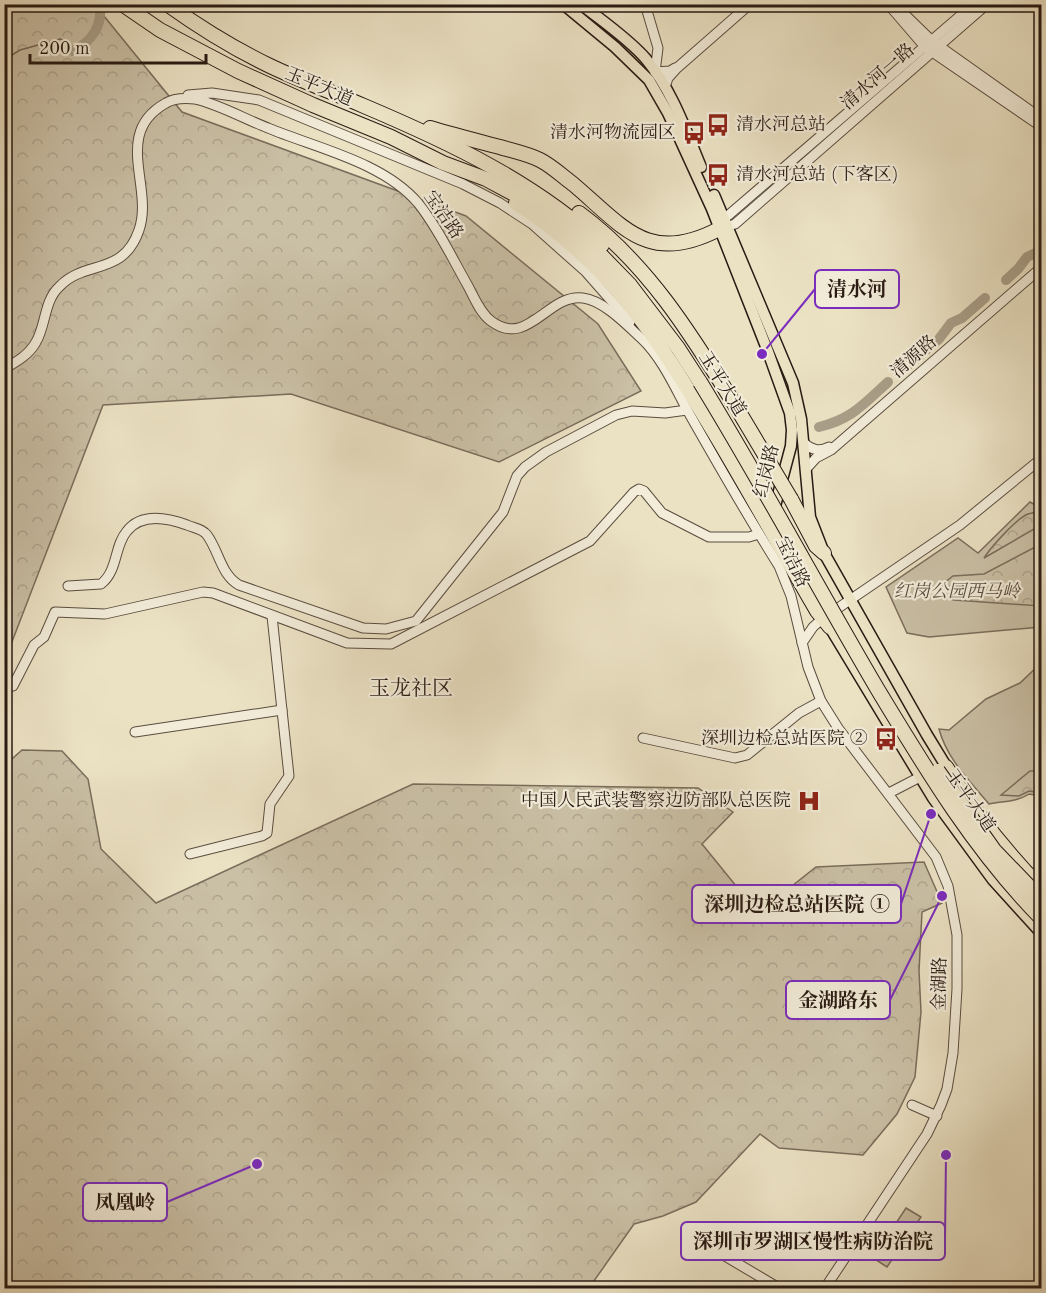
<svg xmlns="http://www.w3.org/2000/svg" width="1046" height="1293" font-family="'Old Standard TT','Noto Serif SC',serif">
<style>
.green{fill:#cac0a6;stroke:#7a6d5c;stroke-width:1.5}
.forest{fill:url(#forest-crowns);stroke:#7a6d5c;stroke-width:1.5}
.lines{fill:none;stroke-linecap:round;stroke-linejoin:round}
.stream{stroke:#766959;stroke-width:1.5}
.river{stroke:#a99e88;stroke-width:10}
.minor-casing{stroke:#5a4c3f;stroke-width:11}
.major-casing{stroke:#291a13;stroke-width:13}
.highway-casing{stroke:#291a13;stroke-width:16}
.minor{stroke:#f2ecd9;stroke-width:9}
.major{stroke:#ebe2c4;stroke-width:10}
.highway{stroke:#ebe2c4;stroke-width:14}
.highway-bridge-casing{stroke:#291a13;stroke-width:16;stroke-linecap:butt}
.highway-bridge{stroke:#ebe2c4;stroke-width:14}
.labels{text-anchor:middle;dominant-baseline:central;stroke-width:4.5;stroke-linejoin:round;paint-order:stroke}
.street-label{font-size:18px;fill:#291a13;stroke:#f2ecd9}
.poi-label{font-size:18px;fill:#291a13;stroke:#f2ecd9;text-anchor:end}
.park-label{font-size:18px;font-style:italic;fill:#594c3f;stroke:#f2ecd9}
.quarter-label{font-size:21px;fill:#291a13;stroke:#f2ecd9}
.leader{fill:none;stroke:#7b2cbf;stroke-width:2}
.callout-dot{fill:#7b2cbf;stroke:#f2ecd9;stroke-width:2}
.callout{fill:#f2ecd9;stroke:#7b2cbf;stroke-width:2}
.callout-label{font-size:20px;text-anchor:middle;font-weight:bold;fill:#291a13}
</style>
<defs>
<pattern id="forest-crowns" width="20" height="18" patternUnits="userSpaceOnUse" patternTransform="scale(1.5)"><rect width="20" height="18" fill="#cac0a6"/><path d="M2 6a3 3 0 1 1 6 0M12 15a3 3 0 1 1 6 0" fill="none" stroke="#aea48e"/></pattern>
</defs>
<rect width="100%" height="100%" fill="#ebe2c4"/>
<filter id="stains"><feTurbulence type="fractalNoise" baseFrequency=".00333" numOctaves="4"/><feColorMatrix values="0 0 0 0 .2 0 0 0 0 .09 0 0 0 0 .02 0 0 0 .5 -.17"/></filter>
<radialGradient id="worn" r=".72"><stop offset=".6" stop-color="#630" stop-opacity="0"/><stop offset="1" stop-color="#630" stop-opacity=".3"/></radialGradient>
<!-- green -->
<g class="green">
<path d="M1030 502 1039 507 1041 505V627L929 637 907 633 886 587 958 538 978 553Z"/>
<path d="M1041 663V796L1029 794C1017 802 1004 801 989 804 969 780 947 759 939 729L949 730 986 699 1020 683Z"/>
<path d="M906 1208 921 1217 887 1267 873 1258Z"/>
</g>
<!-- forest -->
<g class="forest">
<path d="M5 5H95L182 112 466 216 598 324 641 391 499 462 291 394 103 405 5 660Z"/>
<path d="M1041 509V525L984 558C991 547 1017 518 1028 514 1034 512 1037 513 1041 509Z"/>
<path d="M1041 544V606L954 600 945 598 941 591 944 583 953 576 984 574Z"/>
<path d="M22 750 62 751 88 779 101 849 156 903 413 784 698 788 733 812 702 844 758 913 816 867 924 862 942 903 922 912 919 971 921 1012 915 1077 897 1114 863 1155 779 1148 760 1134 696 1202 663 1216 634 1224 589 1288H5L4 766Z"/>
<path d="M1030 771H1041V793L1029 791 1019 796 1001 795Z"/>
</g>
<g class="lines">
<!-- stream -->
<path class="stream" d="M4 53 12 55 20 50 60 39 65 41 73 51"/>
<!-- river -->
<g class="river">
<path d="M73 51C91 42 104 25 99 4"/>
<path d="M1006 280 1018 269 1027 257 1042 250"/>
<path d="M906 367 939 339 951 323 962 318 985 298"/>
<path d="M819 427C852 419 864 404 888 382"/>
</g>
<!-- minor casing -->
<g class="minor-casing">
<g id="minor">
<path d="M645 4 658 48 655 72 670 71 675 68"/>
<path d="M888 4 925 47 1042 127"/>
<path d="M894 4 932 41 1042 119"/>
<path d="M665 87 668 78 677 68 750 4"/>
<path d="M188 95 212 93 259 100 463 184 500 203 532 224 586 272 630 322"/>
<path d="M721 225 724 219 974 4"/>
<path d="M721 228 735 224 987 4"/>
<path d="M4 369C16 362 29 355 36 342 46 325 44 301 59 287 85 259 123 277 139 230 154 187 112 133 166 103 174 98 185 98 195 99 216 103 247 120 268 128 316 148 383 162 418 203 438 228 452 258 468 286 474 297 480 313 491 321 528 349 548 293 583 298 603 300 628 326 642 339 663 359 676 390 690 415 719 466 748 517 779 566L791 596 808 667 821 701 838 728 936 857 948 886 957 935V989L953 1053 947 1089 941 1105 927 1134 825 1288"/>
<path d="M804 443C812 450 819 452 829 447"/>
<path d="M806 469 816 458 831 450 1042 267"/>
<path d="M68 586 101 584C118 571 114 546 127 531 142 512 168 518 187 525 194 528 203 529 207 535 219 551 221 575 239 585L363 628 386 629 416 621 503 512 517 476 525 467 546 452 616 415 632 411 665 413 687 410"/>
<path d="M802 643 813 627 822 619 960 525 1042 458"/>
<path d="M13 686 34 645 44 637 55 612 105 614 203 592 213 593 347 643 391 644 590 541 634 492 639 489 644 491 662 513 709 537H749L759 534"/>
<path d="M135 732 282 710"/>
<path d="M643 738 735 758 747 755 799 713 821 701"/>
<path d="M889 793 920 777"/>
<path d="M190 854 262 836 267 833 270 804 289 776 272 616"/>
<path d="M912 1105 937 1116"/>
<path d="M703 1243 779 1288"/>
</g>
</g>
<!-- major casing -->
<g class="major-casing">
<g id="major">
<path d="M563 4 615 47 649 80 668 113 712 209 767 349 790 413 792 430 791 446 775 506 776 524 783 541"/>
<path d="M581 4C602 21 629 39 646 59 672 90 686 131 701 167"/>
<path d="M714 195 793 383 801 419 810 517 824 553 927 735 949 771"/>
<path d="M826 621 933 798 993 880 1042 934"/>
</g>
</g>
<!-- highway casing -->
<g class="highway-casing">
<g id="highway">
<path d="M122 4 160 30 238 71 313 105 391 137 443 163 486 179 542 209 595 249 630 285 678 348 700 382"/>
<path d="M167 4C199 27 233 48 268 65 299 80 332 92 364 106 449 142 534 182 602 245"/>
<path d="M430 128C453 135 477 141 500 147 513 151 528 154 540 160 552 166 562 176 573 184 624 227 648 266 719 229"/>
<path d="M516 203C610 264 656 335 712 429 748 489 782 551 817 611L830 627"/>
<path d="M579 213C647 263 691 334 735 405"/>
<path d="M791 499 816 546 824 553"/>
<path d="M946 767C974 812 1005 851 1042 889"/>
</g>
</g>
<!-- minor -->
<use href="#minor" class="minor"/>
<!-- major -->
<use href="#major" class="major"/>
<!-- highway -->
<use href="#highway" class="highway"/>
<!-- highway-bridge casing -->
<g class="highway-bridge-casing">
<g id="highway-bridge">
<path d="M700 382C762 483 818 588 878 690 927 771 975 851 1042 919"/>
<path d="M735 405 791 499"/>
<path d="M938 771 994 850 1042 900"/>
</g>
</g>
<!-- highway-bridge -->
<use href="#highway-bridge" class="highway-bridge"/>
</g>
<!-- icons -->
<defs>
<g id="bus-bare" transform="scale(1.8)"><path d="M-5-6H5V4H4V6H2V4H-2V6H-4V4H-5ZM-3.5-4V0h7V-4ZM-3.5 1.2v1.5H-2V1.2ZM2 1.2v1.5H3.5V1.2Z" fill="#8f2418" stroke="#f2ecd9" stroke-width="2.5" paint-order="stroke"/></g>
<g id="hospital-bare" transform="scale(1.8)"><path d="M-5-5h3v3.5h4V-5h3V5h-3V1.5h-4V5h-3Z" fill="#8f2418" stroke="#f2ecd9" stroke-width="2.5" paint-order="stroke"/></g>
</defs>
<g fill-rule="evenodd">
<use href="#bus-bare" x="718" y="125"/>
<use href="#bus-bare" x="694" y="133"/>
<use href="#bus-bare" x="718" y="175"/>
<use href="#bus-bare" x="886" y="739"/>
<use href="#hospital-bare" x="809" y="801"/>
</g>
<g class="labels">
<!-- street labels -->
<g class="street-label">
<text transform="translate(878 77) rotate(-41)">清水河一路</text>
<text transform="translate(319 87) rotate(23)">玉平大道</text>
<text transform="translate(443 215) rotate(55)">宝洁路</text>
<text transform="translate(914 357) rotate(-41)">清源路</text>
<text transform="translate(722 384) rotate(58)">玉平大道</text>
<text transform="translate(767 471) rotate(-76)">红岗路</text>
<text transform="translate(792 562) rotate(64)">宝洁路</text>
<text transform="translate(970 801) rotate(55)">玉平大道</text>
<text transform="translate(940 984) rotate(-89)">金湖路</text>
</g>
<!-- poi labels -->
<g class="poi-label">
<text x="736" y="125" text-anchor="start">清水河总站</text>
<text x="676" y="133">清水河物流园区</text>
<text x="736" y="175" text-anchor="start">清水河总站 (下客区)</text>
<text x="868" y="739">深圳边检总站医院 ②</text>
<text x="791" y="801">中国人民武装警察边防部队总医院</text>
</g>
<!-- park labels -->
<g class="park-label">
<text x="957" y="592">红岗公园西马岭</text>
</g>
<!-- quarter labels -->
<g class="quarter-label">
<text x="411" y="689">玉龙社区</text>
</g>
</g>
<!-- callouts -->
<path class="leader" d="M762 354L815 289M931 814L901 904M942 896L890 1000M257 1164L167 1202M946 1155L945 1241"/>
<g class="callout-dot">
<circle cx="762" cy="354" r="6"/>
<circle cx="931" cy="814" r="6"/>
<circle cx="942" cy="896" r="6"/>
<circle cx="257" cy="1164" r="6"/>
<circle cx="946" cy="1155" r="6"/>
</g>
<g class="callout">
<rect x="815" y="270" width="84" height="38" rx="6"/>
<rect x="692" y="885" width="209" height="38" rx="6"/>
<rect x="786" y="981" width="104" height="38" rx="6"/>
<rect x="83" y="1183" width="84" height="38" rx="6"/>
<rect x="681" y="1222" width="264" height="38" rx="6"/>
</g>
<g class="callout-label">
<text x="857" y="296">清水河</text>
<text x="797" y="911">深圳边检总站医院 ①</text>
<text x="838" y="1007">金湖路东</text>
<text x="125" y="1209">凤凰岭</text>
<text x="813" y="1248">深圳市罗湖区慢性病防治院</text>
</g>
<!-- margin -->
<rect width="1046" height="1293" fill="none" stroke="#ebe2c4" stroke-width="24"/>
<rect x="6" y="6" width="1034" height="1281" fill="none" stroke="#291a13" stroke-width="3"/>
<rect x="12" y="12" width="1022" height="1269" fill="none" stroke="#291a13" stroke-width="1.5"/>
<!-- scale -->
<path d="M30 54v9h176v-9" fill="none" stroke="#291a13" stroke-width="3"/>
<text x="39" y="54" font-size="18" fill="#291a13" stroke="#f2ecd9" stroke-width="4.5" paint-order="stroke">200 m</text>
<rect width="100%" height="100%" filter="url(#stains)"/>
<rect width="100%" height="100%" fill="url(#worn)"/>
</svg>
